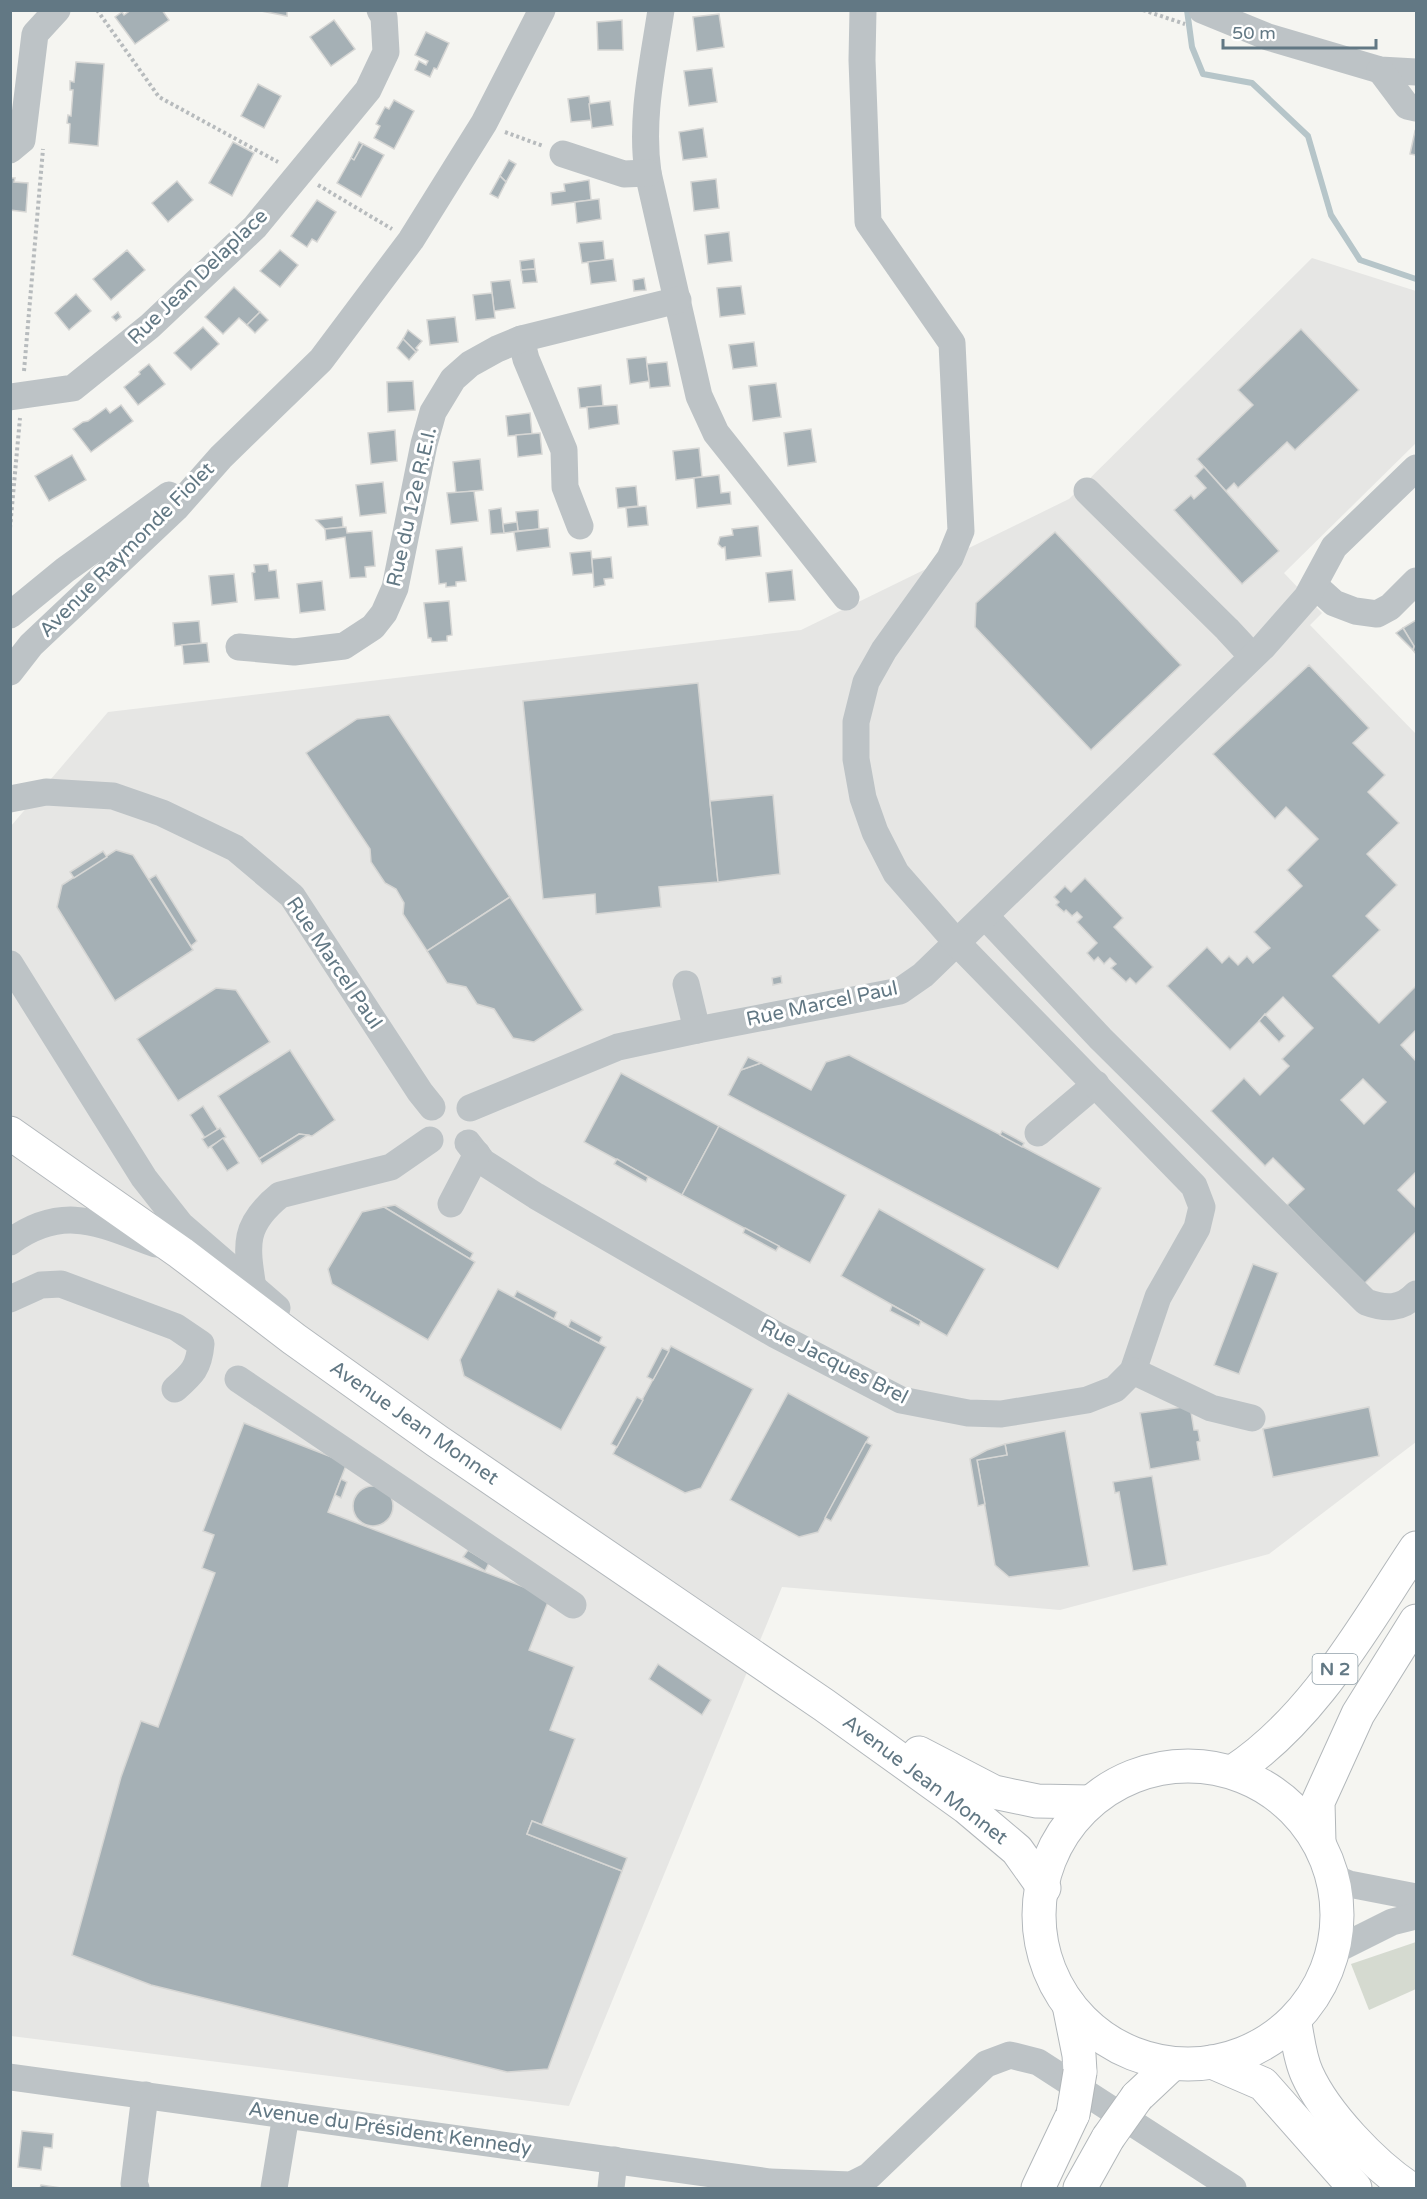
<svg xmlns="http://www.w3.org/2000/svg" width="1427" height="2199" font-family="'Varela Round',sans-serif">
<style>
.built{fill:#e6e6e4}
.green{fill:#d5dad0}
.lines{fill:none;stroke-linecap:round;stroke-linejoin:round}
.stream{stroke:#b6c5c9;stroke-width:6}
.building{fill:#a5b0b5;stroke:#d6d6d4;stroke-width:1.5;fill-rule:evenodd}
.major-casing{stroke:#b3b8bc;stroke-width:35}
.highway-casing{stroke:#b2b7ba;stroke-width:35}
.path{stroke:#b7bbbd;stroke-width:4;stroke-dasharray:3 3;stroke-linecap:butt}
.minor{stroke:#bdc3c6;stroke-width:27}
.major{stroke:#fff;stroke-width:33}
.highway{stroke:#fff;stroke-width:33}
.highway-bridge-casing{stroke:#b2b7ba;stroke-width:35;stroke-linecap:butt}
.highway-bridge{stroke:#fff;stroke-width:33}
.labels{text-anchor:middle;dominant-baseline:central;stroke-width:6;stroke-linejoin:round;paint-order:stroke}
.shield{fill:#fff;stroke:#91a0a9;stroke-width:1.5}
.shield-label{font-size:18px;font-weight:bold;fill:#627884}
.street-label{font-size:20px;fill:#627884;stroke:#fff}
</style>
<rect width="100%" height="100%" fill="#f5f5f1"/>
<!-- built -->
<path class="built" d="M1312 258 1416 291V443L1284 573 1322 613 1310 625 1416 734V1442L1269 1554 1060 1610 782 1587 569 2106 11 2036V826L108 712 801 630 1069 499Z"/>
<!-- green -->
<path class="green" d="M1416 1942V1989L1369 2010 1351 1964Z"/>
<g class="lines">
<!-- stream -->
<path class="stream" d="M1187 10 1192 47 1203 74 1252 83 1308 136 1331 215 1360 260 1416 279"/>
</g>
<!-- building -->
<g class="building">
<path d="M131 10H162L169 20 135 44 115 17 122 12 124 15Z"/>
<path d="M256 10H287V16Z"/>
<path d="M719 14 724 47 697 51 693 17Z"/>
<path d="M334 20 355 49 331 66 310 37Z"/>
<path d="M622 20 623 50H598L597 22Z"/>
<path d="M426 32 449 43 437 69 434 68 430 77 415 70 419 61 426 65 428 61 415 55Z"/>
<path d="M76 62 104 64 98 146 69 143 70 124 67 123 68 115 71 116 73 90H70V81L74 82Z"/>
<path d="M712 68 717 102 689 106 684 71Z"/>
<path d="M258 84 281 96 264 128 241 116Z"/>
<path d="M589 96 592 120 571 122 568 99Z"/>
<path d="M394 100 414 111 394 149 374 138 380 126 376 124 385 107 389 109Z"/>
<path d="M610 101 613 125 592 128 589 104Z"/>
<path d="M703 128 707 157 683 160 679 132Z"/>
<path d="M1415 131 1416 132V155L1410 154Z"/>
<path d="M233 142 254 153 232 196 209 183Z"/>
<path d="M359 142 363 144 354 160 351 158Z"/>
<path d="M363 144 384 155 361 197 337 183 351 158 354 160Z"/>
<path d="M509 160 516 164 506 182 500 176Z"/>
<path d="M500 176 506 182 498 198 490 194Z"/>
<path d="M10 178H15L14 182 28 183 26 212 10 210Z"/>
<path d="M716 179 719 208 694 211 691 182Z"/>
<path d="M589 180 591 200 552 205 551 193 565 191 564 184Z"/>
<path d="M177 181 193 200 168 222 152 203Z"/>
<path d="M599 199 601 219 577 223 575 202Z"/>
<path d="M317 200 336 212 317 242 312 239 307 247 291 236Z"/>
<path d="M729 232 732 261 708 264 705 235Z"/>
<path d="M603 241 605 260 582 263 579 243Z"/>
<path d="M127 250 145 270 111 300 93 279Z"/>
<path d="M280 250 298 265 280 287 260 271Z"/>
<path d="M534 259 535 269 521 270 520 261Z"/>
<path d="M613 259 616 281 591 284 588 262Z"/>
<path d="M535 269 537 282 523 283 521 270Z"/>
<path d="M644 278 646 290 634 291 633 280Z"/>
<path d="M510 280 515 308 494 311 491 282Z"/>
<path d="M741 286 745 314 720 317 717 288Z"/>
<path d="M234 287 260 312 247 325 239 318 223 334 205 317Z"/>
<path d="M492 293 495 318 476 320 473 295Z"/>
<path d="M76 294 91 311 69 330 55 313Z"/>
<path d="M118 312 121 317 116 321 112 317Z"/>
<path d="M260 312 268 320 255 333 247 325Z"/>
<path d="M455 317 458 342 430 345 427 320Z"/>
<path d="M203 327 219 344 191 370 174 353Z"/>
<path d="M1301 329 1359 390 1295 450 1287 442 1238 488 1234 483 1226 491 1197 459 1253 405 1238 390Z"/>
<path d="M408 330 422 341 416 348 418 350 416 352 403 339Z"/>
<path d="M403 339 416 352 409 360 397 348Z"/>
<path d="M754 342 757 366 733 369 729 345Z"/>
<path d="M646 357 649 381 630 384 627 359Z"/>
<path d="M667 362 670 386 650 388 647 364Z"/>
<path d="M149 364 165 384 138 405 124 387 140 374 139 372Z"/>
<path d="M413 381 415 410 388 412 387 382Z"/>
<path d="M776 383 781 417 753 421 749 386Z"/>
<path d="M601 385 603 406 580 408 578 388Z"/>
<path d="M121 405 133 421 91 452 73 429 83 422 88 421 106 408 110 413Z"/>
<path d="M617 405 619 424 589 429 587 407Z"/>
<path d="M530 413 532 434 508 436 506 416Z"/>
<path d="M811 429 816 462 788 466 784 433Z"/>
<path d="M395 430 397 461 371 464 368 433Z"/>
<path d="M540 433 542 454 518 457 516 435Z"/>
<path d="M699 448 702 477 676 480 673 451Z"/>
<path d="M72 455 86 480 49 501 35 476Z"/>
<path d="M480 459 483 490 456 493 453 462Z"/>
<path d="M1204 467 1279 551 1242 584 1174 510 1191 495 1194 499 1206 488 1195 476Z"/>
<path d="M719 475 721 493 730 492 731 504 697 508 694 478Z"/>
<path d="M383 482 386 513 360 516 356 485Z"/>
<path d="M636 486 638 506 618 508 616 488Z"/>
<path d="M474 491 478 521 451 524 447 493Z"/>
<path d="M646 506 648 525 628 527 626 508Z"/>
<path d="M501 508 504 533 491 534 489 510Z"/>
<path d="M538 510 539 529 518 531 516 512Z"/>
<path d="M342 517 343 527 325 529 316 520Z"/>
<path d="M517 522 518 531 504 533 503 524Z"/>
<path d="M758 526 761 556 726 560 725 547 722 548 718 544 720 537 733 535 732 529Z"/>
<path d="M346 527 347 533 372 531 375 566 365 567 366 577 350 578 345 537 326 540 325 529Z"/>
<path d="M548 528 550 547 517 551 514 532Z"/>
<path d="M1055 532 1181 665 1091 750 975 627 976 603Z"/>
<path d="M462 547 466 581 456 582V586L446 587V583L439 584 436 550Z"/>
<path d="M591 551 593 573 573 575 570 553Z"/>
<path d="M611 557 613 578 604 579 605 585 594 587 592 559Z"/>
<path d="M268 564 269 571 276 570 279 598 255 600 252 573 255 572 254 565Z"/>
<path d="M792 570 795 600 769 602 766 573Z"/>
<path d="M234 574 237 602 212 605 209 576Z"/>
<path d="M322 581 325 610 300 613 297 584Z"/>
<path d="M449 601 452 635 447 636V641L432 642 431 638H428L424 603Z"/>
<path d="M1416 620V654L1413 650 1414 646 1403 628Z"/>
<path d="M199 621 201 643 175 646 173 623Z"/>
<path d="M1403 628 1414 646 1413 650 1396 633Z"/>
<path d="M207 643 209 662 184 664 182 645Z"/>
<path d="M1309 665 1369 728 1353 743 1385 775 1368 792 1399 823 1367 854 1397 885 1366 916 1380 930 1333 976 1379 1023 1416 986V1030L1401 1045 1416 1061V1172L1398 1190 1416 1208V1232L1364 1284 1287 1205 1304 1189 1273 1158 1265 1166 1211 1111 1244 1078 1260 1095 1289 1066 1282 1059 1313 1028 1283 997 1230 1050 1167 986 1207 947 1222 963 1229 956 1238 965 1247 956 1253 963 1270 948 1254 932 1302 886 1287 870 1318 839 1286 807 1275 819 1213 754ZM1363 1079 1386 1102 1364 1124 1341 1100Z"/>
<path d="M698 683 718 882 659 887 661 907 596 914 595 894 543 899 523 701Z"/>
<path d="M389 715 510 897 427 951 403 914 404 903 396 889 385 883 371 862 370 849 306 753 357 719Z"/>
<path d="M773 795 780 874 718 882 710 801Z"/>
<path d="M116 850 133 855 193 950 115 1001 57 907 62 885Z"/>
<path d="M103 851 107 857 74 878 70 872Z"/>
<path d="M156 875 197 941 191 946 149 879Z"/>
<path d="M1085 878 1123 918 1114 927 1153 967 1136 984 1130 978 1126 982 1111 968 1116 964 1110 958 1104 964 1098 957 1094 961 1087 953 1097 943 1077 922 1082 917 1077 912 1072 916 1066 910 1064 912 1056 905 1059 902 1054 897 1065 886 1071 892Z"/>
<path d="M510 897 583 1010 534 1042 513 1038 494 1009 477 1004 466 987 447 983 427 951Z"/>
<path d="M781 976 782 983 773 985 772 978Z"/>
<path d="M216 988 236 990 270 1042 178 1101 137 1039Z"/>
<path d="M1265 1014 1285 1036 1279 1042 1259 1021Z"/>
<path d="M290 1050 335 1120 312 1136 299 1134 259 1159 218 1096Z"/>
<path d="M849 1055 1101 1188 1058 1269 728 1095 741 1070 761 1063 811 1090 826 1062Z"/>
<path d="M748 1057 761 1063 741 1070Z"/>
<path d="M621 1073 719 1126 682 1195 584 1142Z"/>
<path d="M203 1106 218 1130 205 1138 190 1115Z"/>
<path d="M719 1126 846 1195 810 1263 682 1195Z"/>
<path d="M220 1128 226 1137 208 1148 202 1139Z"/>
<path d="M1002 1131 1024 1143 1022 1147 1000 1135Z"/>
<path d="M299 1134 308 1135 262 1164 259 1159Z"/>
<path d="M223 1138 239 1163 227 1171 211 1147Z"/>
<path d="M617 1159 648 1177 646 1182 614 1164Z"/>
<path d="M395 1205 473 1253 470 1259 384 1207Z"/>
<path d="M384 1207 475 1262 428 1340 332 1284 328 1269 362 1212Z"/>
<path d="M879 1209 985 1269 947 1336 841 1276Z"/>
<path d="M745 1228 779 1246 776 1251 743 1233Z"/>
<path d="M1253 1264 1278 1273 1239 1374 1214 1365Z"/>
<path d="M498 1289 606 1347 561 1430 464 1376 460 1360Z"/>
<path d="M517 1291 557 1312 554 1319 514 1297Z"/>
<path d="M892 1305 921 1321 919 1326 890 1311Z"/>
<path d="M571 1320 602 1337 599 1343 568 1327Z"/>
<path d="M671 1346 753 1389 701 1488 685 1493 613 1454Z"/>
<path d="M662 1348 669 1351 653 1380 647 1377Z"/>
<path d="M788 1393 869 1437 818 1532 799 1537 730 1500Z"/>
<path d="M637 1397 643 1400 617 1447 611 1444Z"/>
<path d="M1190 1406 1194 1430H1198L1200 1441 1197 1442 1200 1460 1150 1469 1140 1413Z"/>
<path d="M1369 1407 1379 1456 1273 1477 1263 1429Z"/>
<path d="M244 1423 347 1463 328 1512 550 1597 529 1650 574 1667 550 1730 575 1739 542 1825 532 1821 527 1834 622 1871 548 2069 507 2072 151 1985 72 1955 121 1777 141 1721 158 1727 215 1573 202 1568 214 1535 203 1531Z"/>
<path d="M1065 1431 1089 1566 1009 1577 995 1565 977 1460 1007 1455 1005 1444Z"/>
<path d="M866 1442 872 1445 831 1521 825 1518Z"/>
<path d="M1005 1444 1007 1455 977 1460 985 1504 978 1506 970 1459 987 1450Z"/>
<path d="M1152 1476 1167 1565 1133 1571 1119 1492 1115 1493 1113 1482Z"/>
<path d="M341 1479 347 1482 341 1498 335 1495Z"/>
<circle cx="373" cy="1506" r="20"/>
<path d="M468 1550 489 1563 485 1571 463 1557Z"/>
<path d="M658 1664 711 1700 702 1715 649 1679Z"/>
<path d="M532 1821 627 1858 622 1871 527 1834Z"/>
<path d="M22 2131 53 2134 52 2148 44 2147 41 2170 18 2167Z"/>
<path d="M41 2185 61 2188H40Z"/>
</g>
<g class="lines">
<!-- major casing -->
<g class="major-casing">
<g id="major">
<path d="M10 1133 181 1253 294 1339 437 1441 824 1705 966 1807 1017 1850 1044 1888"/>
<path d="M919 1753 994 1792 1037 1801 1090 1802"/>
<circle cx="1188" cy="1915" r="149"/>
<path d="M1295 2024C1298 2040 1300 2059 1307 2074 1325 2114 1373 2164 1409 2188"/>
<path d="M1212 2062 1263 2084 1355 2188"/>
</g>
</g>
<!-- highway casing -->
<g class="highway-casing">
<g id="highway">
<path d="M1234 1771C1315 1717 1363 1627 1416 1548"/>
<path d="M1319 1843 1318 1802 1358 1714 1416 1621"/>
<path d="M1069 2005 1079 2055 1080 2072"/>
<path d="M1137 2097 1171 2065"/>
<path d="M1038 2188 1073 2114"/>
<path d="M1080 2188 1108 2138"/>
</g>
</g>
<!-- path -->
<g class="path">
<path d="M97 10 159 97 278 162"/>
<path d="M1143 10 1185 24"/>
<path d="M505 132 543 146"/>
<path d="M318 185 392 229"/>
<path d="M24 371 43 149"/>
<path d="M10 528 20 418"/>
</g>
<!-- minor -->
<g class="minor">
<path d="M661 10C653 64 640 118 648 173L699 396 716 433 846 597"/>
<path d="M1202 10 1268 37 1380 70 1416 72"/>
<path d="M1380 70 1407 106 1416 108"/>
<path d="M10 150 22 140 35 34 57 10"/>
<path d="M563 154 624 174 648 173"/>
<path d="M521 339 526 359 564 450 565 487 580 526"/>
<path d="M10 397 73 388 150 326 255 227 368 90 386 52 384 17 380 10"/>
<path d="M1087 491 1227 629 1252 656"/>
<path d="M1314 585 1334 603 1355 611 1377 614 1390 607 1416 581"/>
<path d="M10 615 65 570 169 495"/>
<path d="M239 647 294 652 344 646 373 627 384 613 395 588 424 444 433 412 453 379 470 364 497 349 521 339 678 300"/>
<path d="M10 672 31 645 176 508 221 457 321 360 411 240 484 123 542 10"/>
<path d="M10 799 46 792 113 796 162 813 235 848 292 896 420 1092 432 1107"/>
<path d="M986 917 1101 1039 1366 1302C1385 1309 1401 1310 1416 1294"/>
<path d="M10 964 144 1178 181 1225 277 1308"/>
<path d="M686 984 697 1030"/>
<path d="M470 1108 618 1047 697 1030 900 991 923 975 1263 647 1307 597 1334 547 1416 468"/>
<path d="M1038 1133 1096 1084"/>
<path d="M468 1143 483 1162 536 1196 776 1335 901 1400 968 1413 1001 1414 1087 1400 1115 1389 1133 1371 1158 1297 1197 1228 1202 1207 1194 1186 958 944 896 873 875 832 863 798 856 759V722L866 682 884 650 950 558 961 531 952 343 868 222 862 60 863 10"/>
<path d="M451 1204 477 1154"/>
<path d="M10 1242C64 1203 100 1224 156 1244"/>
<path d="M253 1288C246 1244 243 1225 280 1195L391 1167 430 1140"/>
<path d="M10 1299 41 1285 61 1284 176 1327 201 1344C199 1368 192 1374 175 1389"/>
<path d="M1133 1371 1211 1408 1252 1418"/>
<path d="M238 1379 573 1605"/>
<path d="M1332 1877 1349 1884 1416 1897"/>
<path d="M1332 1952 1392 1922 1416 1916"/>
<path d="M10 2077 770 2182 851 2185 869 2176 986 2064 1010 2055 1038 2062 1233 2188"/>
<path d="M136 2188 134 2184 145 2095"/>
<path d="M274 2188 286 2115"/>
<path d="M611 2188 614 2160"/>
</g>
<!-- major -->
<use href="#major" class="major"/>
<!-- highway -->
<use href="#highway" class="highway"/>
<!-- highway-bridge casing -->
<g class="highway-bridge-casing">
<g id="highway-bridge">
<path d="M1073 2114 1080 2072"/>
<path d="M1108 2138 1137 2097"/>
</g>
</g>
<!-- highway-bridge -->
<use href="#highway-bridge" class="highway-bridge"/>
</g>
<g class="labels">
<!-- shield labels -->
<rect class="shield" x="1312.5" y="1654" width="45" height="30" rx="4.5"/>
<g class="shield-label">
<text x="1335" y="1669">N 2</text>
</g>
<!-- street labels -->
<g class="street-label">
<text transform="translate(198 277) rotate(-44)">Rue Jean Delaplace</text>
<text transform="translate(412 507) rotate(-77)">Rue du 12e R.E.I.</text>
<text transform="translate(127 550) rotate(-45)">Avenue Raymonde Fiolet</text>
<text transform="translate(334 963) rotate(56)">Rue Marcel Paul</text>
<text transform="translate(822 1004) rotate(-12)">Rue Marcel Paul</text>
<text transform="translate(834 1362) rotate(27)">Rue Jacques Brel</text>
<text transform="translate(414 1423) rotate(35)">Avenue Jean Monnet</text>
<text transform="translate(925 1780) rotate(37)">Avenue Jean Monnet</text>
<text transform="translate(390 2129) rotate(8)">Avenue du Président Kennedy</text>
</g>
</g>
<!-- border -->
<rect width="1427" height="2199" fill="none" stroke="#627884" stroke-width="24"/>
<!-- scale -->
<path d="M1223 39v9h153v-9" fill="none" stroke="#627884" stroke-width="3"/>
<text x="1232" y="39" font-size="18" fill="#627884" stroke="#ffffff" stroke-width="4.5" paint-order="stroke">50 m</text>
</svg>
